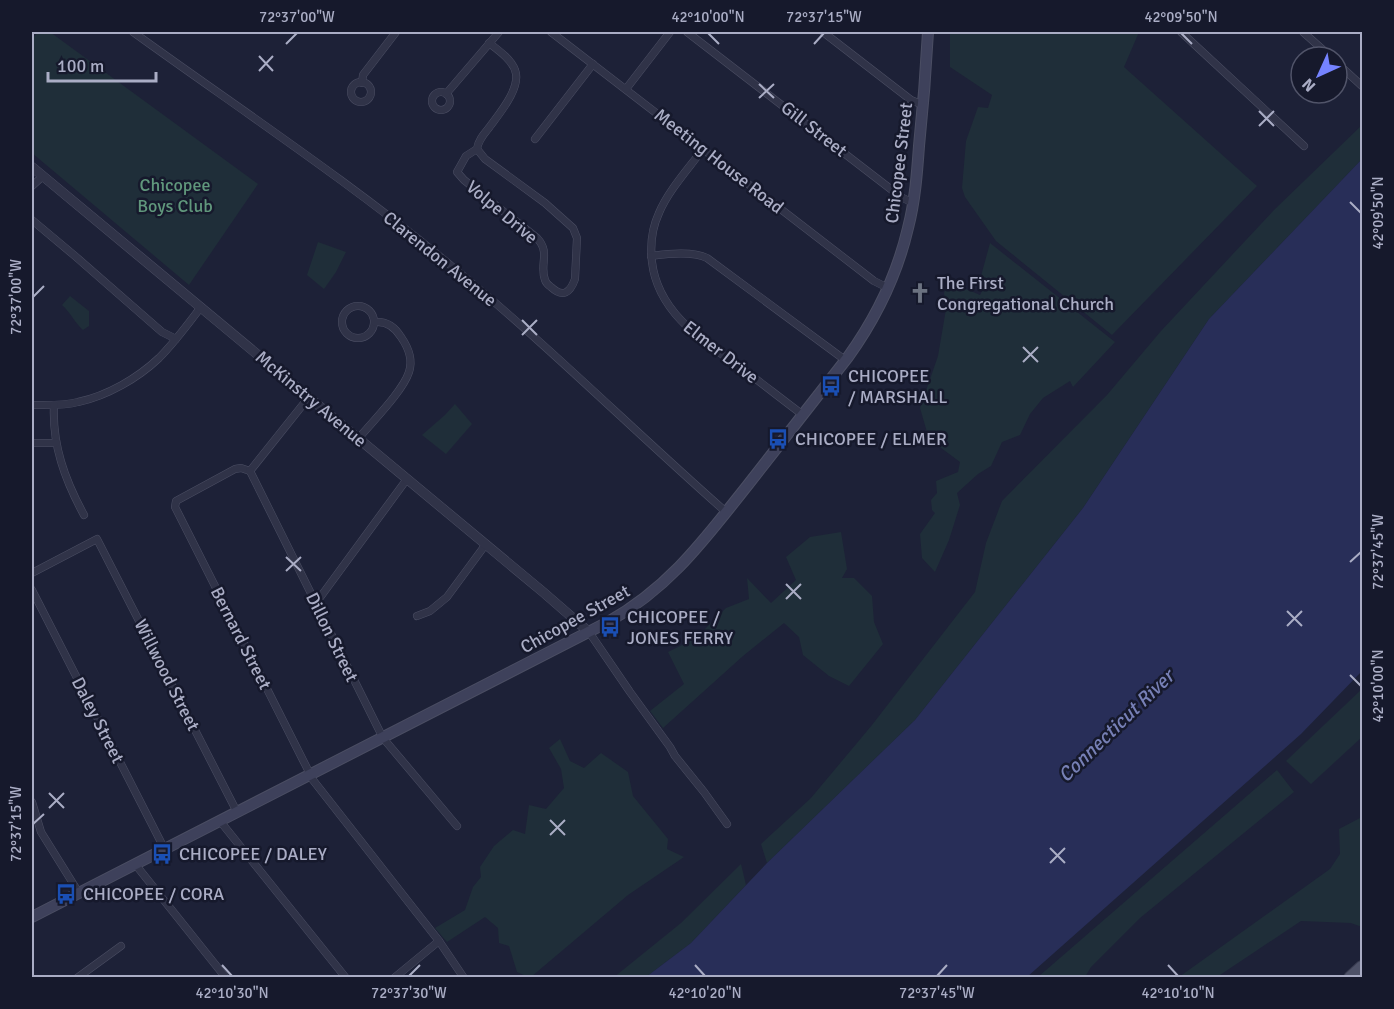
<svg xmlns="http://www.w3.org/2000/svg" width="1394" height="1009" font-family="Signika,sans-serif">
<style>
.green{fill:#1f2e39}
.water{fill:#282e58}
.lines{fill:none;stroke-linecap:round;stroke-linejoin:round}
.minor-casing{stroke:#4b4e63;stroke-width:8}
.tertiary-casing{stroke:#4b4e63;stroke-width:10}
.secondary-casing{stroke:#4b4e63;stroke-width:12}
.primary-casing{stroke:#3a3d51;stroke-width:14}
.minor{stroke:#303348;stroke-width:7}
.tertiary{stroke:#303348;stroke-width:9}
.secondary{stroke:#3e415b;stroke-width:10}
.primary{stroke:#4e5268;stroke-width:12}
.ticks{fill:none;stroke:#aaadc5;stroke-width:2}
.labels{text-anchor:middle;dominant-baseline:central;stroke-width:5;stroke-linejoin:round;paint-order:stroke}
.street-label{font-size:18px;fill:#aaadc5;stroke:#16192c}
.park-label{font-size:18px;fill:#60977c;stroke:#16192c}
.poi-label{font-size:18px;fill:#aaadc5;stroke:#16192c;text-anchor:start}
.water-label{font-size:20px;font-style:italic;fill:#7780b6;stroke:#16192c}
.neatline{fill:none;stroke:#aaadc5;stroke-width:2}
.ticks-label{font-size:15px;text-anchor:middle;fill:#aaadc5}
</style>
<rect width="100%" height="100%" fill="#1d2137"/>
<!-- green -->
<g class="green">
<path d="M38 32H50L258 184 189 285 32 153V39Z"/>
<path d="M950 32H1139L1124 67 1257 186 1112 335 996 241 965 197 962 188 966 141 978 107 988 108 992 95 950 67Z"/>
<path d="M1362 125V159L1209 319 1083 508 915 720 767 863 761 844 811 798 872 725 975 592 986 543 1002 501 1107 395 1161 331 1274 210Z"/>
<path d="M318 242 346 252 336 272 324 289 307 275Z"/>
<path d="M990 243 1115 342 1073 387 1070 381 1043 398 1030 414 1020 435 1002 442 991 466 978 474 957 493 960 505 949 540 935 572 922 558 920 534 935 513 932 510 931 500 937 493 936 481 958 472 960 462 929 439 920 408 938 356 946 309 944 293 948 284 952 283 980 295 988 279 981 276Z"/>
<path d="M70 296 89 311V326L83 330C74 322 71 313 62 305Z"/>
<path d="M455 404 472 424 446 454 422 435 445 415Z"/>
<path d="M841 532 847 569 842 578H854L872 596 874 622 883 644 849 686 829 676 803 655 799 637 784 623 743 656 663 728 650 711 684 684 668 652 696 638 726 608 749 599 747 578 771 603 796 580 786 557 810 537Z"/>
<path d="M1362 689V737L1311 784 1286 761Z"/>
<path d="M560 739 570 761 584 768 601 753 628 772 633 796 668 839 667 849 684 857 628 895 531 977H528L517 972 509 946 499 943 498 928 485 917 447 942 435 928 465 910 473 887 481 877 480 867 494 846 513 830 525 834 529 805 546 809 564 788 561 769 549 748Z"/>
<path d="M1277 770 1294 792 1140 918 1091 967 1085 977H1038Z"/>
<path d="M1362 817V927L1351 923 1301 921 1217 977H1179L1330 869 1340 854 1339 829Z"/>
<path d="M741 864 746 885 691 943 646 977 613 978 681 923Z"/>
</g>
<!-- water -->
<path class="water" d="M1362 159V671L1301 734 1027 977H646L691 943 767 863 915 720 1083 508 1209 319Z"/>
<g class="lines">
<!-- minor casing -->
<g class="minor-casing">
<g id="minor">
<path d="M133 32C241 110 353 184 455 269 549 346 635 432 726 512"/>
<path d="M551 32 874 281 888 288"/>
<path d="M687 32 901 197 913 203"/>
<path d="M823 32 911 100 923 105"/>
<path d="M1181 32 1304 146"/>
<path d="M1303 32 1331 57"/>
<path d="M1337 63 1362 86"/>
<circle cx="361" cy="92" r="10"/>
<path d="M362 83 363 75 396 32"/>
<path d="M626 89 670 32"/>
<circle cx="441" cy="101" r="9"/>
<path d="M446 94 499 32"/>
<path d="M535 139 593 64"/>
<path d="M477 149 485 159 545 203 573 228 577 238 575 279C570 293 563 298 551 287 548 285 546 283 545 280 539 264 551 253 537 238L464 180 457 172 466 156 477 149C478 141 483 135 488 129 498 115 522 88 515 70 511 59 498 50 489 43"/>
<path d="M703 149C689 168 668 191 659 213 652 228 650 245 652 262 658 314 705 342 744 370 764 385 783 400 803 415"/>
<path d="M32 186 43 176"/>
<path d="M32 220 75 256 162 332 176 339"/>
<path d="M651 256C668 254 692 251 707 258L845 360"/>
<circle cx="358" cy="322" r="16"/>
<path d="M309 397 250 471 241 468 235 469 176 501 175 507 308 770 309 775 439 941 464 978"/>
<path d="M32 405C47 405 63 406 78 402 107 396 138 378 159 358 175 342 188 324 201 307"/>
<path d="M54 405C52 445 65 480 84 515"/>
<path d="M358 439C372 422 403 391 409 372 413 360 408 347 401 337 395 327 386 321 375 322"/>
<path d="M32 443H56"/>
<path d="M250 471 383 738 457 826"/>
<path d="M32 573 97 539 237 812"/>
<path d="M32 590 165 850"/>
<path d="M316 603 407 479"/>
<path d="M417 616 430 611 447 597 486 544"/>
<path d="M589 632 630 692 670 747 675 756 704 792 727 824"/>
<path d="M32 802 41 832 79 893"/>
<path d="M220 821 346 978"/>
<path d="M135 864 226 978"/>
<path d="M77 978 121 946"/>
<path d="M394 978 439 941"/>
</g>
</g>
<!-- tertiary casing -->
<g class="tertiary-casing">
<path id="tertiary" d="M32 167 543 592 589 632"/>
</g>
<!-- secondary casing -->
<g class="secondary-casing">
<path id="secondary" d="M32 917 608 622C670 587 704 540 747 486 781 443 814 400 848 357 876 318 897 275 908 228 915 201 917 174 919 146 923 108 926 70 928 32"/>
</g>
<!-- primary casing -->
<g class="primary-casing">
<path id="primary" d="M1350 978 1362 967"/>
</g>
<!-- minor -->
<use href="#minor" class="minor"/>
<!-- tertiary -->
<use href="#tertiary" class="tertiary"/>
<!-- secondary -->
<use href="#secondary" class="secondary"/>
<!-- primary -->
<use href="#primary" class="primary"/>
</g>
<!-- ticks -->
<path class="ticks" d="M708 33 719 44M1181 33 1192 44M286 44 297 33M814 44 824 33M259 56 273 71M259 71 273 56M759 84 774 98M759 98 774 84M1259 111 1274 126M1259 126 1274 111M1350 202 1361 213M33 297 44 286M522 320 537 335M522 335 537 320M1023 347 1038 362M1023 362 1038 347M286 557 301 571M1350 562 1361 552M286 571 301 557M786 584 801 599M786 599 801 584M1287 611 1302 626M1287 626 1302 611M1350 675 1361 686M49 793 64 808M49 808 64 793M550 820 565 835M33 824 44 814M550 835 565 820M1050 848 1065 863M1050 863 1065 848M222 965 232 976M695 965 705 976M1168 965 1178 976M409 976 420 965M937 976 947 965"/>
<!-- icons -->
<defs>
<g id="church-bare" transform="scale(1.62)"><path d="M-1.2-6h2.4v3.5h3.3v2.4h-3.3V6h-2.4V-.1h-3.3v-2.4h3.3Z" fill="#6b7280" stroke="#16192c" stroke-width="2.5" paint-order="stroke"/></g>
<g id="bus-bare" transform="scale(1.62)"><path d="M-5-6H5V4H4V6H2V4H-2V6H-4V4H-5ZM-3.5-4V0h7V-4ZM-3.5 1.2v1.5H-2V1.2ZM2 1.2v1.5H3.5V1.2Z" fill="#1a4fb4" stroke="#16192c" stroke-width="2.5" paint-order="stroke"/></g>
</defs>
<g fill-rule="evenodd">
<use href="#church-bare" x="920" y="293"/>
<use href="#bus-bare" x="831" y="386"/>
<use href="#bus-bare" x="778" y="439"/>
<use href="#bus-bare" x="610" y="627"/>
<use href="#bus-bare" x="162" y="854"/>
<use href="#bus-bare" x="66" y="894"/>
</g>
<g class="labels">
<!-- street labels -->
<g class="street-label">
<text transform="translate(814 129) rotate(38)">Gill Street</text>
<text transform="translate(719 161) rotate(38)">Meeting House Road</text>
<text transform="translate(899 163) rotate(-83)">Chicopee Street</text>
<text transform="translate(502 212) rotate(40)">Volpe Drive</text>
<text transform="translate(440 259) rotate(39)">Clarendon Avenue</text>
<text transform="translate(721 352) rotate(38)">Elmer Drive</text>
<text transform="translate(311 399) rotate(40)">McKinstry Avenue</text>
<text transform="translate(575 619) rotate(-29)">Chicopee Street</text>
<text transform="translate(332 637) rotate(64)">Dillon Street</text>
<text transform="translate(241 638) rotate(63)">Bernard Street</text>
<text transform="translate(167 675) rotate(63)">Willwood Street</text>
<text transform="translate(98 720) rotate(63)">Daley Street</text>
</g>
<!-- park labels -->
<g class="park-label">
<text x="175" y="185">Chicopee<tspan x="175" dy="21">Boys Club</tspan></text>
</g>
<!-- poi labels -->
<g class="poi-label">
<text x="937" y="283">The First<tspan x="937" dy="21">Congregational Church</tspan></text>
<text x="848" y="376">CHICOPEE<tspan x="848" dy="21">/ MARSHALL</tspan></text>
<text x="795" y="439">CHICOPEE / ELMER</text>
<text x="627" y="617">CHICOPEE /<tspan x="627" dy="21">JONES FERRY</tspan></text>
<text x="179" y="854">CHICOPEE / DALEY</text>
<text x="83" y="894">CHICOPEE / CORA</text>
</g>
<!-- water labels -->
<g class="water-label">
<text transform="translate(1116 726) rotate(-44)">Connecticut River</text>
</g>
</g>
<!-- border -->
<rect width="1394" height="1009" fill="none" stroke="#16192c" stroke-width="66"/>
<!-- north arrow -->
<g transform="translate(1319 75) rotate(225)"><circle r="28" fill="#16192c" stroke="#515469" stroke-width="1.5"/>
<path d="M0-4.5L10 22L0 15L-10 22Z" fill="#7583ff"/>
<text y="-9" font-size="16" font-weight="bold" text-anchor="middle" fill="#aaadc5">N</text>
</g>
<!-- scale -->
<path d="M48 72v9h108v-9" fill="none" stroke="#aaadc5" stroke-width="3"/>
<text x="57" y="72" font-size="18" fill="#aaadc5" stroke="#16192c" stroke-width="4.5" paint-order="stroke">100 m</text>
<rect x="33" y="33" width="1328" height="943" class="neatline"/>
<g class="ticks-label">
<text x="297" y="22">72°37'00"W</text>
<text x="708" y="22">42°10'00"N</text>
<text x="824" y="22">72°37'15"W</text>
<text x="1181" y="22">42°09'50"N</text>
<text transform="translate(1378 213) rotate(-90)" y="5">42°09'50"N</text>
<text transform="translate(16 297) rotate(-90)" y="5">72°37'00"W</text>
<text transform="translate(1378 552) rotate(-90)" y="5">72°37'45"W</text>
<text transform="translate(1378 686) rotate(-90)" y="5">42°10'00"N</text>
<text transform="translate(16 824) rotate(-90)" y="5">72°37'15"W</text>
<text x="232" y="998">42°10'30"N</text>
<text x="409" y="998">72°37'30"W</text>
<text x="705" y="998">42°10'20"N</text>
<text x="937" y="998">72°37'45"W</text>
<text x="1178" y="998">42°10'10"N</text>
</g>
</svg>
